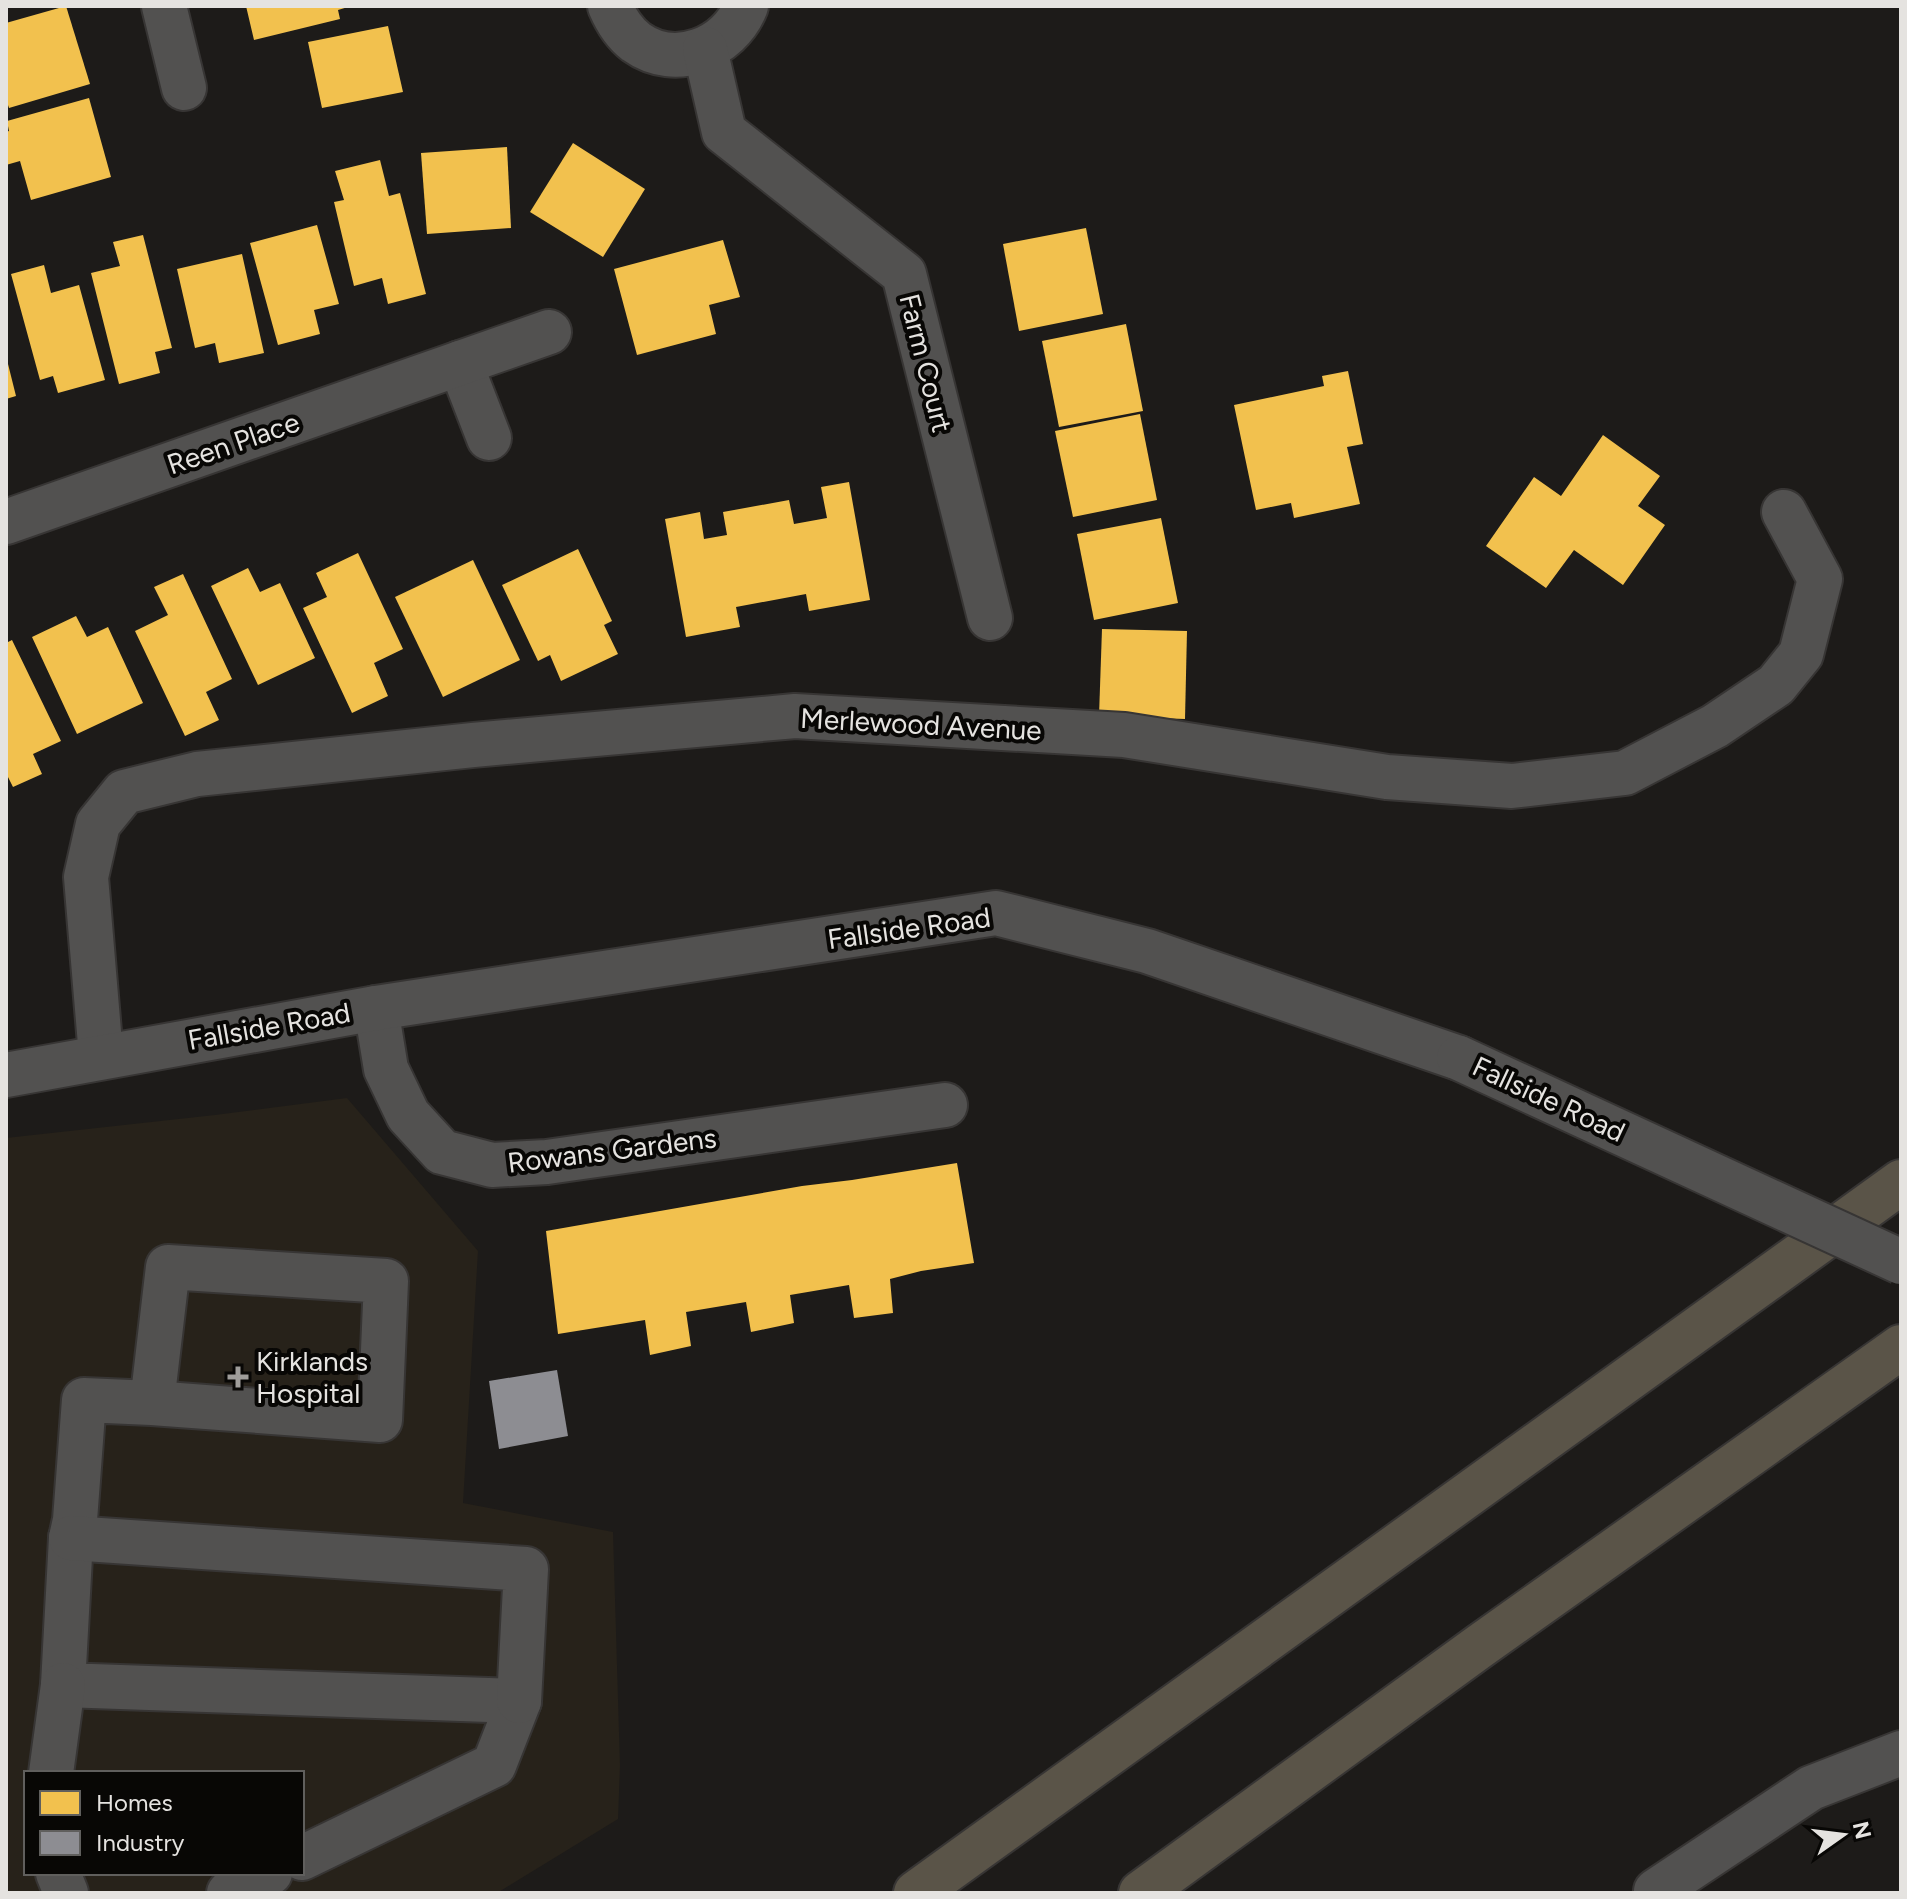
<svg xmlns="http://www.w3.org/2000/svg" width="1907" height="1899" font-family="Figtree,sans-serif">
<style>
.built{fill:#27221a;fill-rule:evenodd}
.homes{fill:#f2c14e}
.industry{fill:#8d8d92}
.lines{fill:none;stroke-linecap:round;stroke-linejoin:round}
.minor-casing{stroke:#373534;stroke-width:48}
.highway-casing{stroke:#373534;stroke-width:48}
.minor{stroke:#525150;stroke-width:44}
.highway{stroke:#5a5448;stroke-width:44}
.minor-bridge-casing{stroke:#373534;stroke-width:48;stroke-linecap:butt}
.minor-bridge{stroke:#525150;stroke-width:44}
.poi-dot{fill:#9f9d9a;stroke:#080705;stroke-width:3}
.labels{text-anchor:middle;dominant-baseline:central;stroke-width:8;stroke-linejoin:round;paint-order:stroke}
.street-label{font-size:28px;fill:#e5e3e0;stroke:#080705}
.poi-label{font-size:28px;fill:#e5e3e0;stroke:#080705;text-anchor:start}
</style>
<rect width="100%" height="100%" fill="#1d1b19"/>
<!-- built -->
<path class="built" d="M347 1098 478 1251 463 1503 613 1532 620 1766 618 1819 497 1893H6V1138L215 1115ZM26 1773H302V1873H26Z"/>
<!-- homes -->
<g class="homes">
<path d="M66 6 90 84 9 108 6 99V23Z"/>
<path d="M246 6H348V7L338 10 340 19 254 40Z"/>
<path d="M388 26 403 92 322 108 308 42Z"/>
<path d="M89 98 111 177 31 200 20 161 6 165V132L9 131 7 121Z"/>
<path d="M573 143 645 189 603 257 530 212Z"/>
<path d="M507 147 511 228 427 234 421 153Z"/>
<path d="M380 160 389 196 400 193 426 294 388 304 382 278 354 286 334 202 344 200 335 171Z"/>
<path d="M317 225 339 304 314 310 320 334 278 345 250 243Z"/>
<path d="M1086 228 1103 314 1019 331 1003 244Z"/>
<path d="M143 235 172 348 155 352 160 373 119 384 91 273 120 266 113 242Z"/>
<path d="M723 240 740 297 709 305 716 334 637 355 614 269Z"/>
<path d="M242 254 264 353 219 363 215 343 195 348 177 269Z"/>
<path d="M44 265 51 293 79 285 105 380 58 393 53 376 40 380 11 274Z"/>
<path d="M1126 324 1143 411 1059 427 1042 341Z"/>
<path d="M6 356 16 396 6 399Z"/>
<path d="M1348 371 1363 444 1347 447 1360 504 1294 518 1291 503 1256 510 1234 405 1324 386 1322 376Z"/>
<path d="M1140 414 1157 500 1073 517 1055 431Z"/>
<path d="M1603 435 1660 476 1638 506 1665 525 1623 585 1574 550 1546 588 1486 546 1534 477 1561 496Z"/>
<path d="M849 482 870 600 809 611 806 594 736 607 740 627 686 637 665 519 700 512 704 539 727 535 723 512 789 500 794 524 827 518 821 487Z"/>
<path d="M1161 518 1178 603 1094 620 1077 534Z"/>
<path d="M578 549 612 621 604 625 618 654 561 681 550 655 538 661 502 585Z"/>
<path d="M358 553 403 649 374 663 388 696 352 713 303 608 327 597 316 573Z"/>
<path d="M473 560 520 660 443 697 395 597Z"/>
<path d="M248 568 260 592 280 583 315 658 258 685 211 586Z"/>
<path d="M183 574 232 679 206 692 219 720 185 736 135 631 168 615 154 587Z"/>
<path d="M76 616 87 637 108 627 143 703 77 734 32 637Z"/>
<path d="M1102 629 1187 631 1185 719 1099 716Z"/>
<path d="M12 640 61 741 33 754 42 774 13 787 6 773V643Z"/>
<path d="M957 1163 974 1263 921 1271 890 1279 893 1313 854 1318 849 1285 790 1295 794 1323 751 1332 746 1302 686 1312 691 1346 650 1355 645 1320 558 1334 546 1231 802 1186 852 1180Z"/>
</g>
<!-- industry -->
<path class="industry" d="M557 1370 568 1436 499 1449 489 1381Z"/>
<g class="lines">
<!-- minor casing -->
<g class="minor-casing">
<g id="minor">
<path d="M164 6 184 88"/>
<path d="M610 6C616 20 623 32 636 42 675 70 729 49 746 6"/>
<path d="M705 49 724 132 904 274 990 618"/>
<path d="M460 363 489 438"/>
<path d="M6 522 549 332"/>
<path d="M376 1008 386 1069 408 1115 442 1152 492 1165 547 1162 945 1105"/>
<path d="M101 1056 86 877 98 824 124 792 197 774 473 745 795 716 1124 735 1387 777 1512 786 1625 773 1715 726 1776 685 1801 654 1820 579 1784 512"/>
<path d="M6 1075 376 1008 996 913 1147 951 1459 1058"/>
<path d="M152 1403 168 1267 386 1281 380 1420 152 1403 84 1400 75 1520 71 1538 63 1685 519 1701 494 1765 302 1858"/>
<path d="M71 1538 526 1569 519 1701"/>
<path d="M51 1773 63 1685"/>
<path d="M58 1873 66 1893"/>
<path d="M1656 1891 1811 1788 1901 1753"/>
<path d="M229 1893 270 1873"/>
</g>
</g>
<!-- highway casing -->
<g class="highway-casing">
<g id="highway">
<path d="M916 1893 1901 1182"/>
<path d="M1141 1893 1480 1646 1901 1347"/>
</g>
</g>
<!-- minor -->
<use href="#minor" class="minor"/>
<!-- highway -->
<use href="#highway" class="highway"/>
<!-- minor-bridge casing -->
<g class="minor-bridge-casing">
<path id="minor-bridge" d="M1459 1058 1901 1262"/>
</g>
<!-- minor-bridge -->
<use href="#minor-bridge" class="minor-bridge"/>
</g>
<!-- markers -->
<path class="poi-dot" d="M234 1365h8v8h8v8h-8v8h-8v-8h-8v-8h8z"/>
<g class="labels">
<!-- street labels -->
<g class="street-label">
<text transform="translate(926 363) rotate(76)">Farm Court</text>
<text transform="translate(233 443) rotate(-19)">Reen Place</text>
<text transform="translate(921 724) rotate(3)">Merlewood Avenue</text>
<text transform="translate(909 928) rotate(-8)">Fallside Road</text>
<text transform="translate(269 1026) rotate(-10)">Fallside Road</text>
<text transform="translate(1549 1099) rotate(25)">Fallside Road</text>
<text transform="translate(612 1150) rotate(-7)">Rowans Gardens</text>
</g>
<!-- poi labels -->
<g class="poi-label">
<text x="256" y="1361">Kirklands<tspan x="256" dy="32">Hospital</tspan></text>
</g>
</g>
<!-- border -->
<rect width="1907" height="1899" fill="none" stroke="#e5e3e0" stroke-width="16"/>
<!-- legend -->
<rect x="24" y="1771" width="280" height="104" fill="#080705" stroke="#605f5d" stroke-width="2"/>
<rect x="40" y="1791" width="40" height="24" fill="#f2c14e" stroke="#605f5d" stroke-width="2"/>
<text x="96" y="1811" font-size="24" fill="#e5e3e0">Homes</text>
<rect x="40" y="1831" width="40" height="24" fill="#8d8d92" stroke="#605f5d" stroke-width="2"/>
<text x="96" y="1851" font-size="24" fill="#e5e3e0">Industry</text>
<!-- north arrow -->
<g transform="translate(1843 1835) rotate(76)" stroke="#080705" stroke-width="6" paint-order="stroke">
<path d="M0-6L14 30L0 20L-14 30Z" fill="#e5e3e0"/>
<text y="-12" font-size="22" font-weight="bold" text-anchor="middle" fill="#e5e3e0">N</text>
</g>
</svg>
